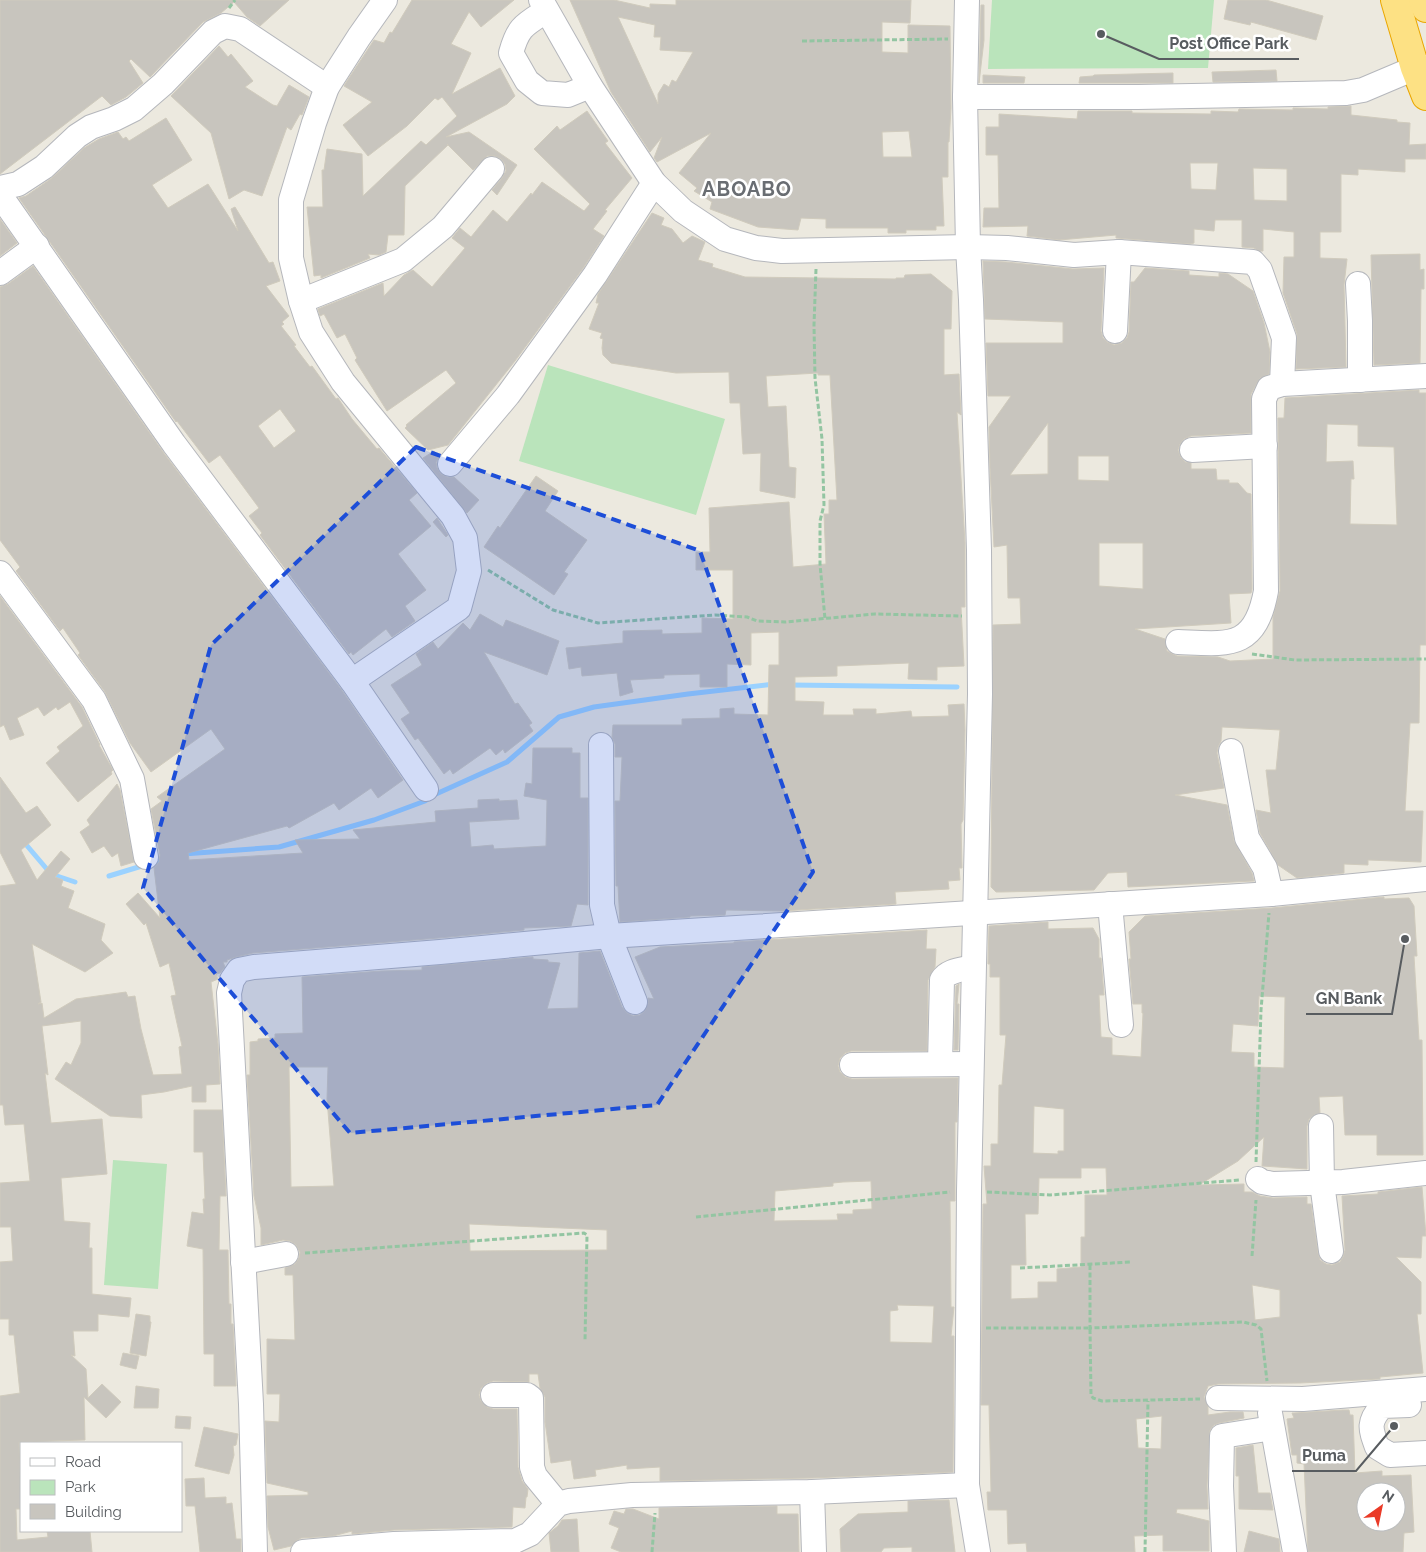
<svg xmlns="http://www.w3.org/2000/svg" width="1426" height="1552" font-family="Raleway,sans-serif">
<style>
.green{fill:#bae4bb}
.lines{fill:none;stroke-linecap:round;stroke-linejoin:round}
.stream{stroke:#9bd2ff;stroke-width:5}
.building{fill:#c8c5be;stroke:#d0cbbd;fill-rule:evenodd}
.minor-casing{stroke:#b5b7bc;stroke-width:26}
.highway-casing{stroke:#eaa600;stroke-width:30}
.path{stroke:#93c5a2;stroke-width:3;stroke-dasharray:5 2.5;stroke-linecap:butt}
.minor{stroke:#fff;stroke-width:24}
.highway{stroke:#fde184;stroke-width:28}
.marked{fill:#1d4ed8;fill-opacity:0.2;stroke:#1d4ed8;stroke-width:4;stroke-dasharray:10 6;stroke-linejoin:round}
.labels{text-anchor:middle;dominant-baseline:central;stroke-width:5;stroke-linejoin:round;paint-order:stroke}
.district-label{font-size:20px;font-weight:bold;letter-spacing:1px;fill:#696d72;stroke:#fff}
.leader{fill:none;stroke:#585c60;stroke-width:2}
.callout-dot{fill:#585c60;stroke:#fff;stroke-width:2}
.callout-label{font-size:16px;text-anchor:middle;font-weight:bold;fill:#585c60;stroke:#fff;stroke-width:5;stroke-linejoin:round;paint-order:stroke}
</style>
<rect width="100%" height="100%" fill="#ece9df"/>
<!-- green -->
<g class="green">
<path d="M992 0H1214L1208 68 988 69Z"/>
<path d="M548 365 725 419 696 515 519 461Z"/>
<path d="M113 1160 167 1164 158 1289 104 1285Z"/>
</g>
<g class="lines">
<!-- stream -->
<g class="stream">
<path d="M790 685 957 687"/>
<path d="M23 841 51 874 75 882"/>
<path d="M183 854 279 847 374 820 425 801 436 794 507 762 559 717 594 707 688 694 774 684"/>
<path d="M109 876 165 859"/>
</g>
</g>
<!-- building -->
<g class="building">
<path d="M0 0H289L260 26 247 17 234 2 221 13 203 22 150 77 131 59 129 61 143 83 126 97 111 105 102 96 0 174Z"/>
<path d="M412 0H514L481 27 469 12 451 44 471 53 452 94 500 68 515 96 507 104 446 137 469 132 517 165 497 195 492 190 502 178 506 171 505 164 501 159 495 156H487L473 170 447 144 448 145 405 186 404 235H388L386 252 379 255 368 254 370 258 321 278V275L314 276 307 207H323L322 170H324L327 149 362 154 363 196 421 141 426 145 457 116 442 97 438 100 435 98 407 126 368 156 343 125 372 102 344 86 347 81 374 40 384 43 390 32 392 33Z"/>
<path d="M570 0H614L650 8V4L676 5V0H911L910 23 882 22V52L908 53V25L950 26 951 108 949 142H948V177H942L944 226H936V230H906V233H888V228H826V219L801 218 798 230 758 227 710 209 712 202 694 191 697 188 679 173 711 133 657 162 654 158 662 137 650 152 611 92ZM618 17 655 25 654 37H661L660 50 693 52 676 82 672 80 669 87 664 84 658 94V104ZM909 131 912 157H883L882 132Z"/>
<path d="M1228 0H1266L1323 16 1316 40 1251 22 1250 25 1224 19Z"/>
<path d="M981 5H984V40L979 83Z"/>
<path d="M219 46 228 57 231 54 253 81 245 87 273 105 277 106 289 85 309 97 302 115 300 114 291 130 287 127 262 196 244 190 229 199 211 133 171 96Z"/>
<path d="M1276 70 1277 81 1213 82 1212 72Z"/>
<path d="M1173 73V83H1079L1080 77 1093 76 1094 75Z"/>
<path d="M983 75 1025 77 1024 83H983Z"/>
<path d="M1351 106V115L1397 120V122L1410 123 1409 145 1426 144V159H1405V172L1358 169V175L1341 174V232H1320V258L1347 259 1344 285 1346 367 1296 369 1297 334 1283 293 1284 257H1294V232L1263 229V251H1259L1254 248 1242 247V220H1215L1214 231 1194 229V243L1190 244 1116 238V235L1059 240 1027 236 1028 226 983 227 984 208H999L998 155H986V127H999V114L1077 119 1078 111H1132V113L1211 114V111L1238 112 1239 109 1293 110V108L1328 109V107ZM1190 163H1218L1216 190 1191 189ZM1253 168 1287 169V201L1254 200Z"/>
<path d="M587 111 608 141 605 143 632 178 605 210 607 211 593 229 604 236 584 267 515 361 448 445 428 450 405 428 407 426 406 425 456 383 446 370 387 411 355 360 357 358 345 334 337 338 324 314 320 316 318 309 383 283 384 296 404 275 413 270 432 287 465 248 452 238 460 228 471 237 493 210 507 222 531 193 532 195 542 182 584 211 590 204 534 149 557 126 560 130Z"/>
<path d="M166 118 192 160 152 185 168 208 208 184 238 231 231 209 235 207 269 263 273 262 280 281 266 286 289 316 282 322 284 324 281 326 296 345 294 346 310 367 312 366 336 399 338 398 352 419 377 449 379 448 417 493 409 500 431 526 398 554 426 590 405 606 415 621 392 637 386 629 353 655 351 652 349 654 260 535 262 533 249 516 259 508 220 455 209 463 177 421 176 422 19 198 26 196 52 178 84 148 99 139 118 132 123 139 126 137 129 141ZM280 409 296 431 274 448 258 426Z"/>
<path d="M652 213 664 218 661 225 672 229 683 243 692 236 705 242 698 260 713 264 712 267 745 277 896 279V278H904L905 275 931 274 952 291 951 329H944V375L959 374 961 415 957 412 965 543V607H961L964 666 937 667V680L908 679 909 663 837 666V676L795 677V701L824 702 823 715H854L853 709H876V714L911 711 912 717 949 716 948 705 964 704 965 730 963 820 961 824 962 868H959L960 880 948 881 949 889 895 892 896 904 782 911 726 910 725 915 690 916V917L620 922 618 886H616L615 801H620L622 757H615V744L612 737 613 725H682V719L720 718V709L734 708V714L768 715 769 665H779V632L751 633V665L727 664V687H700V674L664 675V678L630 680 633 692 620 696 617 673 582 676 581 667 569 669 566 648 623 643V631L662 630V634L702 633V618L733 619V570H696V552H710L709 508 789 502 793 567 826 564 824 514H829V500H837L830 375H818V373L766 376 768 407 786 406 789 467 796 468 795 498 760 491 761 453 743 454 740 403H730L729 372 676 373 611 363 603 355 602 348 603 339 600 338 602 333 589 329 599 303H596L598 294Z"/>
<path d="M0 219 17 243 0 256Z"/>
<path d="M1420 254V270L1424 269V289H1421L1420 363 1374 365 1371 255Z"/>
<path d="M983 261 1006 262 1073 269 1104 268 1101 331 1103 338 1107 342 1114 345 1122 343 1127 338 1129 332 1131 282H1134L1145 268 1189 271V275L1219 277V273L1228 274 1253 291 1264 323 1270 352 1269 374 1260 378 1251 394V433L1191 436 1184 439 1180 444 1178 450 1181 458 1185 462 1191 463V469H1216L1217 480H1229V483H1238L1247 493 1251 494 1252 589 1251 593 1229 594 1231 623 1135 629 1165 639 1167 651 1177 656 1218 657 1230 661 1273 659V617L1280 591 1278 418H1284L1285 398 1419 390V393H1426V645H1420L1419 723H1410L1405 811H1423L1421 862 1368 860V865L1344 864V873L1297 878 1278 865 1260 833 1256 810 1271 813 1266 770H1276L1280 730 1222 727 1221 741 1218 747 1217 753 1224 788 1175 795 1227 805 1234 841 1252 873 1254 881 1128 887 1127 872 1108 873 1094 890 1001 892H996L991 887 993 625 1021 624 1020 598H1008L1007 545 994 547 990 468 989 427 1011 396H988L986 343H1063V322L985 319ZM1048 423V474L1010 475ZM1327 424 1358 425V446L1394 447 1397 525 1350 524 1351 479H1354L1353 461 1326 462ZM1078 456H1109V481L1078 480ZM1099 543H1143V589L1099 586Z"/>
<path d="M33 266 163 452 341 689 403 780 378 798 371 788 339 810 334 803 289 828 287 826 188 853 189 860 303 853 295 840 360 839 353 830 436 822 435 811 478 808V800L499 799V801L517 800 519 819 469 822 471 847 493 845 494 849 546 846 547 800 524 796 526 783 532 784 533 748H572V753H580V798H588V905L577 904 571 926 524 928V930L439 938 253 953 236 957 227 960V962H223L225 967 220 973 216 974 218 979 211 982 218 1044 220 1084 206 1085V1102H192V1086L164 1092 141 1095 142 1118 110 1116 55 1079 66 1062 71 1065 81 1043V1021L42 1026 48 1075 45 1073 51 1123 102 1119 107 1174 61 1178 64 1221 90 1223 89 1248H92V1294L131 1298 129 1317 98 1314V1331H73L75 1356 71 1355 86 1369 88 1398 102 1384 121 1402 106 1418 84 1397 85 1440 19 1442 21 1509H16L17 1540 48 1537 47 1531H90L92 1552H0V1396L20 1393 14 1335H9V1319H0V1262L13 1261 11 1227H0V1183L30 1181 24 1124 5 1125 3 1105H0V886L16 884 0 852V777L26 813 37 806 51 825 21 850 37 880 61 851 70 859 55 877 63 880 61 886 74 891 68 908 105 924 101 940 113 953 85 972 32 944 41 1002 38 1004 42 1003 44 1018 76 999 126 992 128 997 135 996 141 1029 153 1075 182 1074 179 1047 182 1046 171 996 176 995 169 963 160 967 146 923 144 925 126 904 138 893 160 918 154 868 159 862 160 855 151 809 162 801 157 797 225 749 211 729 151 772 130 743 105 692 78 655 80 653 63 628 60 631 16 571 20 567 0 540V287L8 284Z"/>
<path d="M434 451 439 457 436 462 437 468 441 474 447 477H454L479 500 467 513 423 458Z"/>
<path d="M536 476 558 491 545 511 587 540 564 572 568 574 554 595 484 547 498 526 500 528Z"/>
<path d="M437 518 448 535 446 537 433 522Z"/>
<path d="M0 596 82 707 100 745H99L113 770 111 772 112 774 78 802 46 763 60 751 57 747 83 726 70 702 58 710 56 707 44 716 38 707 17 718 24 735 10 740 4 725 0 727Z"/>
<path d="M480 614 503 627 506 620 559 641 547 675 484 652 515 704 518 703 532 723 529 725 533 731 505 753 503 749 496 755 490 748 453 774 450 769 444 774 418 738 415 740 401 719 410 713 391 685 422 665 416 654 433 642 438 649 463 623 470 630Z"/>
<path d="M117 784 120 790 134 862 121 866 118 853 112 857 104 846 92 853 80 832 90 825 87 820Z"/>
<path d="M1384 897V899L1409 898 1414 906 1417 956H1414L1419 1040H1422L1423 1155H1377V1135H1345L1343 1096 1319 1097 1320 1113 1314 1115 1309 1119 1307 1126V1169L1262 1166 1264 1137 1238 1161 1199 1185 1244 1184V1192H1252L1260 1196 1273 1198 1307 1197V1204H1311L1318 1253 1320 1260 1326 1264 1332 1265 1340 1262 1343 1257 1345 1250 1342 1196 1378 1194V1192L1422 1187 1426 1236H1422L1421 1258 1396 1257 1421 1282V1314H1417L1423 1373 1380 1377V1379L1300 1383 1218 1384 1208 1386 1204 1397 1208 1406V1415L1230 1412H1243L1244 1418 1219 1423 1214 1425 1210 1430 1207 1486 1208 1509H1177L1176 1513 1209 1521V1551H1163V1535L1134 1536 1135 1552H1027L1026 1543 1008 1544 1007 1510H988L987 1492H991L989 1405H981L983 1204H987L984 1166H991V1144H998L999 1085H1002L1006 1035H1000V977H990V964H988L989 926 1048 922V929L1093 928 1099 939V958H1101L1104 995H1099L1101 1037 1112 1038V1055L1141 1057 1143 1013H1142V1004H1133L1129 959H1131L1129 932 1145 916 1272 908ZM1259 996 1285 997 1284 1068 1254 1067V1053L1231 1052 1233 1024 1258 1026ZM1034 1106 1064 1109V1151H1058V1154L1033 1153ZM1081 1168H1106L1107 1195H1085V1237H1081V1267L1057 1269V1282H1038V1298L1011 1299V1265H1026L1025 1214H1038L1039 1178H1081ZM1252 1285 1280 1290V1317L1255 1320ZM1162 1416 1161 1449 1138 1448 1136 1419Z"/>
<path d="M927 930 926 949H936L935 967 928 980 927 1051H851L845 1053 840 1058 838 1066 840 1072 845 1077 852 1079 958 1078 957 1122H955V1201H950L951 1307H954L951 1336H954V1352L953 1472 812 1478 660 1481V1467L627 1469V1465L595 1470 596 1476 574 1479 571 1460 551 1463 545 1422V1397L540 1388 538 1374H529V1382L493 1381 487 1383 481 1388 479 1395 481 1401 487 1407 493 1409H517L518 1467 522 1481 528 1489 527 1497H526L525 1508 513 1507 512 1527 394 1530 352 1534V1531L333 1536 301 1538 296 1541 291 1546 274 1550 268 1527 267 1496 308 1495V1492L267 1483 265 1421 279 1422 280 1394H267V1339L295 1340 293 1275H285V1268L295 1264 299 1258 300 1252 296 1245 290 1241 283 1240 261 1245V1228L254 1196 247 1075H250V1042L258 1041V1039L275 1038V1034L303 1033 302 977 381 971 422 970V967L533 957V959L548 960V962L560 963 547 1009 578 1008 579 953 600 951 622 1007 627 1013 633 1016 640 1015 645 1011 648 1004V998L654 999 635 957 660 947 734 943V942ZM289 1067H328L327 1099 334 1186 291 1187ZM871 1181 872 1209 853 1210V1214H837L838 1220 774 1221 775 1191 833 1186V1183L843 1182ZM469 1224 607 1230V1250L470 1251ZM897 1305 934 1306 932 1343 890 1342V1311L898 1310Z"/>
<path d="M959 984 957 1004H959L958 1050H954L956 986Z"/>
<path d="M194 1110H222L226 1196H220L219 1250H228L229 1304H231V1324H233L236 1386H214V1354H204L203 1249 187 1246 192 1212 204 1214 203 1199H205L203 1152H194Z"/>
<path d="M136 1314 150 1316V1322H151L146 1356 130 1353Z"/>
<path d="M123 1353 139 1356 136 1369 120 1365Z"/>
<path d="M136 1386 159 1389 158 1408H134Z"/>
<path d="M1343 1410H1349L1350 1415H1353L1355 1473 1382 1471V1476L1411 1475 1414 1532 1404 1533 1403 1552H1308L1304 1464 1297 1463V1455H1292L1287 1419 1294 1418 1292 1413H1294ZM1366 1492H1396V1522H1366Z"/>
<path d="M176 1416 191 1417 190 1429 175 1428Z"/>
<path d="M204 1427 238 1434 236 1445 233 1446 234 1455 229 1474 195 1466Z"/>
<path d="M1253 1445 1258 1493H1270L1273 1510 1239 1509V1476H1236V1448Z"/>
<path d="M204 1478 205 1498 226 1497V1504L232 1503 236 1539H241V1552H200L195 1506H186L185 1479Z"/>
<path d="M949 1500 955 1552H912V1547L884 1548 881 1552H841L840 1529 858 1514 908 1512V1501Z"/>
<path d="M777 1506V1514H798L799 1552H621L611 1548 619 1528 609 1524 614 1511 624 1514 626 1509H633L659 1519V1508Z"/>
<path d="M577 1519 579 1552H551L549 1533 558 1526 562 1520Z"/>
<path d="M1249 1531 1279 1539 1280 1552H1244Z"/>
</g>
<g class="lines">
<!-- minor casing -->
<g class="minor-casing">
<g id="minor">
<path d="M541 0 590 86 654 183 683 211 725 239 756 248 782 251 968 247 1007 248 1074 255 1119 252 1253 262 1260 270 1284 338 1282 384"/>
<path d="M967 0 965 97 968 247 971 300 979 550 980 694 969 1191 967 1485 978 1552"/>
<path d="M546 11C524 25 518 27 511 53L527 81 542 93 568 95 590 86"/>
<path d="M965 97H1138L1346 93 1363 90 1415 68 1426 67"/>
<path d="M0 188 18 184 44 167 77 136 91 127 114 119 134 109 163 84 213 32 225 26 240 29 327 87"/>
<path d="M0 195 174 444 352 681 426 789"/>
<path d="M0 273 37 246"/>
<path d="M1358 284 1360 321V380"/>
<path d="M301 301 403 260 443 227 492 169"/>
<path d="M1115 331 1119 252"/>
<path d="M1192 450 1265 446"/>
<path d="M450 464 508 395 595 275 654 183"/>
<path d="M0 573 94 700 132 779 146 857"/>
<path d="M1178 642C1229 644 1255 650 1266 591L1264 399 1269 388 1282 384 1426 376"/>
<path d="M352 681 459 608 469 571 465 538 453 516 343 382 311 332 301 301 291 258V200L314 123 327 87 359 37 385 0"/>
<path d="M601 745 602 905 609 936 635 1002"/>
<path d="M1231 751 1247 838 1265 868 1271 894"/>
<path d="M1110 904 1121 1025"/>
<path d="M940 1064 942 980C948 970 962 970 973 967"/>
<path d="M852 1065 971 1064"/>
<path d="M1321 1126 1322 1183 1331 1251"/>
<path d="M1258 1179 1262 1182 1273 1184 1343 1182 1426 1173"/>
<path d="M243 1262 286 1254"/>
<path d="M493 1395H527L531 1398 532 1467 535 1476 558 1504"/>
<path d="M1218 1398 1303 1399 1426 1389"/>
<path d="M1409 1405 1382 1406C1368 1422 1370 1428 1377 1447L1390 1455 1426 1453"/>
<path d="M1270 1413 1295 1552"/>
<path d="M812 1492 814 1552"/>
<path d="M255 1552 251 1404 229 993 232 980 239 970 254 967 440 952 609 936 1271 894 1426 879"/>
<path d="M303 1552 394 1544 515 1541 530 1534 558 1504 569 1501 632 1495 812 1492 967 1485"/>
<path d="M1224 1552 1221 1486 1222 1436 1272 1428"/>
</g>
</g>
<!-- highway casing -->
<g class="highway-casing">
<g id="highway">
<path d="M1395 0 1415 68 1426 96"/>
<path d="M1423 0 1426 8"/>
</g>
</g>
<!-- path -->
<g class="path">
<path d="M229 8 235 0"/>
<path d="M802 41 948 39"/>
<path d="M816 269 814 325 815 378 822 439 824 505 820 521V564L825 619"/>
<path d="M488 570 553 610 598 623 715 615 747 617 757 621 785 622 875 614 962 616"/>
<path d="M1252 654 1295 660 1426 659"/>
<path d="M1256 1162 1261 1010 1269 913"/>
<path d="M987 1192 1050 1195 1240 1180"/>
<path d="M696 1217 950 1192"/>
<path d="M305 1253 584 1233 587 1235 585 1341"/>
<path d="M1252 1256 1256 1200"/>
<path d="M1090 1265V1328L1243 1322 1256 1325 1261 1329 1267 1381"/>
<path d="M1020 1268 1131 1262"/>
<path d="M986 1328H1090L1091 1395 1093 1398 1102 1401 1200 1399"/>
<path d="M652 1552 655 1513"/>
<path d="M1145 1552 1148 1401"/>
</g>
<!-- minor -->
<use href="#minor" class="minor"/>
<!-- highway -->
<use href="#highway" class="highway"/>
</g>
<!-- marked area -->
<path class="marked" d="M416 447 700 551 813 872 657 1105 350 1133 143 888 211 645Z"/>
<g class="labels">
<!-- district labels -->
<g class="district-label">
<text x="747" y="189">ABOABO</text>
</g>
</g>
<!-- callouts -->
<path class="leader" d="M1101 34L1159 59H1299M1405 939L1392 1014H1306M1394 1426L1356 1471H1292"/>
<g class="callout-dot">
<circle cx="1101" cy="34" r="5"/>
<circle cx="1405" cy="939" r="5"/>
<circle cx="1394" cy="1426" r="5"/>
</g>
<g class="callout-label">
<text x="1229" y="49">Post Office Park</text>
<text x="1349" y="1004">GN Bank</text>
<text x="1324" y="1461">Puma</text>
</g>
<!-- legend -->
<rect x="20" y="1442" width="162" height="90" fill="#ffffff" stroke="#bcbebf"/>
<rect x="30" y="1458" width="25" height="8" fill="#ffffff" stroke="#bcbebf"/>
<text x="65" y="1467" font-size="15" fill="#585c60">Road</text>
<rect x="30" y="1480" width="25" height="15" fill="#bae4bb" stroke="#bcbebf"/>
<text x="65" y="1492" font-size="15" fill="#585c60">Park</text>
<rect x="30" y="1504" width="25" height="15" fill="#c8c5be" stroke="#bcbebf"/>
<text x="65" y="1517" font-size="15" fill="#585c60">Building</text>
<!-- north arrow -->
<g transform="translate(1381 1507) rotate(33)"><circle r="24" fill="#ffffff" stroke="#bcbebf"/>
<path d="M0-4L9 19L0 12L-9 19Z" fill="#ea3a27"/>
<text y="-8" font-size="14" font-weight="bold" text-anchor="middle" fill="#585c60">N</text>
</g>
</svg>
